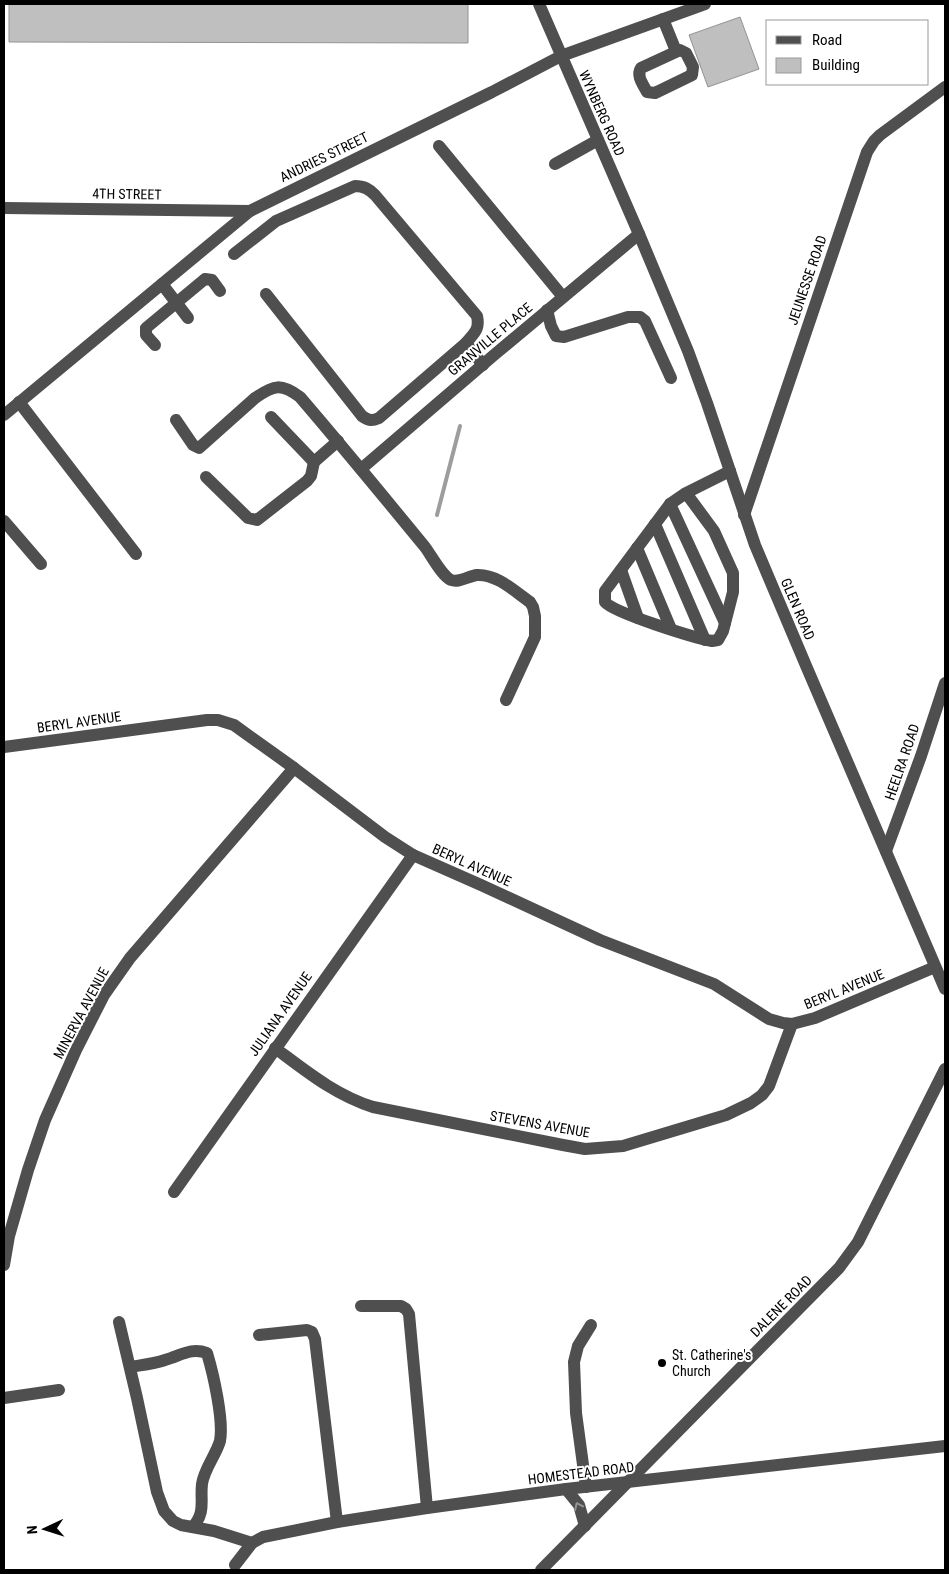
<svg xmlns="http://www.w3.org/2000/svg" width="949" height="1574" font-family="'Roboto Condensed',sans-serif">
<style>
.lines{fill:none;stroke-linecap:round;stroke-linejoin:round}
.stream{stroke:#9d9d9d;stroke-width:4}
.building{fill:#bfbfbf;stroke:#939393}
.minor{stroke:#4f4f4f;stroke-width:12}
.oneway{stroke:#959595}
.poi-dot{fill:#000;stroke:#fff;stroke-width:2}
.labels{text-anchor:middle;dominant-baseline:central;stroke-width:4;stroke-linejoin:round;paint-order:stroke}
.street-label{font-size:14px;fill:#000;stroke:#fff}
.poi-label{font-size:14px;fill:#000;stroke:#fff;text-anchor:start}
</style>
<rect width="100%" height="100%" fill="#fff"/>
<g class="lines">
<!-- stream -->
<path class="stream" d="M437 515 460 426"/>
</g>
<!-- building -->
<g class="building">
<path d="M9 4H468V43L9 42Z"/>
<path d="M740 17 759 69 708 87 689 35Z"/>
</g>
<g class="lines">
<!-- minor -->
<g class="minor">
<path d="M539 4 639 234 688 351 707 403 755 545 807 668 945 989"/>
<path d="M663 19 676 51"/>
<path d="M680 50 686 53 693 67 692 75 655 93 647 92C643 84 636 76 641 68Z"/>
<path d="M439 146 563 297"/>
<path d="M555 164 598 140"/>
<path d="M4 208 250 211"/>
<path d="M234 254 276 221 355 186C364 186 369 189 375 195L477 316C480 330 474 333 466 343"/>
<path d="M162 284 188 318"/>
<path d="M266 294 362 416C369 421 372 421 379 418L466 343 483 365"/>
<path d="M547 310 551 326 556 336 564 337 628 317H640L645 321 671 378"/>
<path d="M155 345 146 335V328L205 279 212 280 220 291"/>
<path d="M19 402 136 554"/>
<path d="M4 415 250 211 492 92 561 56 705 4"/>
<path d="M271 417 314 462"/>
<path d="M176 420 193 445 199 448 255 398C274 385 281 383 300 397 342 446 384 497 425 547 431 555 442 576 451 580 459 583 469 576 477 575 497 574 514 591 530 602L533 607 535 616V637L506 700"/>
<path d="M361 469 494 355 639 234"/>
<path d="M206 477 248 518 257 520 307 481 311 476 314 462 338 441"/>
<path d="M686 493 714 531 733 573V592L723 631 718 640 712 641C695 638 614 613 605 602V591L670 504 686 493 730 471"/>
<path d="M670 504 725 623"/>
<path d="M744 515 867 152 874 141 880 135 945 87"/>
<path d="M4 521 41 564"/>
<path d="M655 524 705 640"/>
<path d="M637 548 671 629"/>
<path d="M621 570 638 618"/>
<path d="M4 747 207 720H218L234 725 294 768 385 837 413 855 481 885 600 940 714 984 769 1019 783 1023 792 1024 815 1018 935 967"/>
<path d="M886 851 921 756 945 683"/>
<path d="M275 1048C306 1071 335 1095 373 1107L563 1145 585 1149 623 1146 726 1115 751 1103 762 1095 769 1086 792 1024"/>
<path d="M174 1192 413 855"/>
<path d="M4 1265 9 1236 28 1170 45 1120 76 1050 104 995 130 958 294 768"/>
<path d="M361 1306H401L406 1309 409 1314 427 1508"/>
<path d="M119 1322 137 1398 157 1492 164 1511 173 1521 181 1525 214 1531 252 1543"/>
<path d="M259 1335 307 1330 312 1332 315 1339 337 1522"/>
<path d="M130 1367C142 1365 154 1364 165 1360 180 1356 191 1347 207 1353 213 1373 224 1420 220 1441 216 1455 204 1469 202 1484 200 1502 206 1511 193 1527"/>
<path d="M4 1398 59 1390"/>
<path d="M586 1487 576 1413 574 1362 578 1346 591 1325"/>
<path d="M566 1489 579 1505 585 1526"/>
<path d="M235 1565 252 1543 263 1537 337 1522 427 1508 566 1489 945 1446"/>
<path d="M541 1570 839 1268 858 1242 945 1069"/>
</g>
</g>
<!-- one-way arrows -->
<defs><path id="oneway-chevron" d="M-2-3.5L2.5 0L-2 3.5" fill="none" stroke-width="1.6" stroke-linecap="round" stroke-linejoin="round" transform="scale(1.25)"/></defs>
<use class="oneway" href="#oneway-chevron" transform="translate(578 1506) rotate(-115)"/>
<!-- markers -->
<circle class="poi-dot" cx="662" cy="1363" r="5"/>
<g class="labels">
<!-- street labels -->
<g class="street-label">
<text transform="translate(602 113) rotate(66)">WYNBERG ROAD</text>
<text transform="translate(324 157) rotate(-26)">ANDRIES STREET</text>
<text transform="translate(127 194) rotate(1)">4TH STREET</text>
<text transform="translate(807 280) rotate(-71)">JEUNESSE ROAD</text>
<text transform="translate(490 339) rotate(-40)">GRANVILLE PLACE</text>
<text transform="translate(798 609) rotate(67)">GLEN ROAD</text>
<text transform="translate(79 722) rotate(-8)">BERYL AVENUE</text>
<text transform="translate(902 762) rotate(-71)">HEELRA ROAD</text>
<text transform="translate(472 865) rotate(24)">BERYL AVENUE</text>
<text transform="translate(844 989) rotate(-22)">BERYL AVENUE</text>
<text transform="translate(81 1013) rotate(-62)">MINERVA AVENUE</text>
<text transform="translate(280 1014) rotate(-55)">JULIANA AVENUE</text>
<text transform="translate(540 1124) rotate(10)">STEVENS AVENUE</text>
<text transform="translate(781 1306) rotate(-45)">DALENE ROAD</text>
<text transform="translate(581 1473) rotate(-7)">HOMESTEAD ROAD</text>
</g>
<!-- poi labels -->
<g class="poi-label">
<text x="672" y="1355">St. Catherine's<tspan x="672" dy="16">Church</tspan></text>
</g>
</g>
<!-- border -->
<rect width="949" height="1574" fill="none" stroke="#000000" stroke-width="10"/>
<!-- legend -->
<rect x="766" y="20" width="162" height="65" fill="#ffffff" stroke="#999999"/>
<rect x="776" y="36" width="25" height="8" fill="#4f4f4f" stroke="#999999"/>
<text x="812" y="45" font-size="15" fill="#000000">Road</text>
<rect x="776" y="58" width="25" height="15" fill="#bfbfbf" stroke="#999999"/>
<text x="812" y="70" font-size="15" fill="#000000">Building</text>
<!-- north arrow -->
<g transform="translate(45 1529) rotate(266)" stroke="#ffffff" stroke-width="4" paint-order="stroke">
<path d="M0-4L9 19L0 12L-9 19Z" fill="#000000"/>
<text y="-8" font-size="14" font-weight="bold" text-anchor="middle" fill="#000000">N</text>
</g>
</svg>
